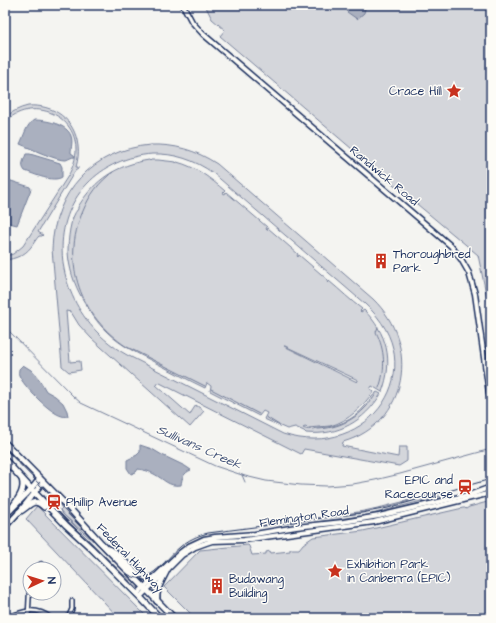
<svg xmlns="http://www.w3.org/2000/svg" width="496" height="623" font-family="'Architects Daughter',sans-serif">
<style>
.green{fill:#d4d6db;stroke:#78829c;fill-rule:evenodd}
.water{fill:#aab0bf;stroke:#717c98}
.lines{fill:none;stroke-linecap:round;stroke-linejoin:round}
.stream{stroke:#717c98;stroke-width:1}
.street-casing{stroke:#1b2f5e;stroke-width:6}
.secondary-casing{stroke:#1b2f5e;stroke-width:7}
.highway-casing{stroke:#1b2f5e;stroke-width:8}
.street{stroke:#fdfcf7;stroke-width:3}
.secondary{stroke:#fdfcf7;stroke-width:4}
.highway{stroke:#fdfcf7;stroke-width:5}
.tram{stroke:#1b2f5e;stroke-width:1}
.labels{text-anchor:middle;dominant-baseline:central;stroke-width:3;stroke-linejoin:round;paint-order:stroke}
.poi-label{font-size:12px;fill:#1b2f5e;stroke:#fdfcf7;text-anchor:start}
.street-label{font-size:12px;fill:#1b2f5e;stroke:#fdfcf7}
.water-label{font-size:13px;font-style:italic;fill:#46567b;stroke:#fdfcf7}
</style>
<rect width="100%" height="100%" fill="#f4f4f1"/>
<filter id="ink" filterUnits="userSpaceOnUse"><feTurbulence type="fractalNoise" baseFrequency=".025" numOctaves="2"/><feDisplacementMap in="SourceGraphic" scale="8" xChannelSelector="R" yChannelSelector="G"/><feConvolveMatrix kernelMatrix="1 2 1 2 8 2 1 2 1" color-interpolation-filters="sRGB"/></filter>
<g filter="url(#ink)">
<!-- green -->
<g class="green">
<path d="M205 5H491V306L488 303 478 255 387 179 220 36 225 30 212 19Z"/>
<path d="M28 106C53 104 75 119 78 146 79 153 78 160 76 167H78V169L75 171 38 232 43 235 42 236H39C36 239 34 243 31 247 25 255 15 259 5 260V256L13 254 23 246 68 176C73 167 76 159 76 149 75 112 30 97 5 122V117C12 112 19 108 28 106Z"/>
<path d="M150 145C174 144 196 150 217 164L373 299C420 344 409 423 343 442L342 446 398 457 399 447H407V461L399 466 304 449 301 454 158 382 156 385 190 415 192 411 196 405 204 411 190 427 91 338 79 325 71 312 66 311 70 362 80 361 81 370 69 372 62 366 52 249C54 192 93 150 150 145ZM152 154C174 153 195 160 213 173L365 304C436 367 369 462 283 434L127 355C111 346 97 334 86 319 57 280 51 222 87 184 104 166 127 156 152 154Z"/>
<path d="M149 160 150 161 151 160H158L176 162V163L177 162C196 167 210 178 225 191L223 193 225 194 226 192 267 227 266 229 267 230 268 228 298 254 297 256 298 257 299 255 328 280 327 282 328 283 329 281C340 290 351 301 362 309L360 311 361 312 364 310C387 333 394 360 382 392L372 386 370 389 374 391C363 406 349 421 330 426 323 427 315 427 308 428L305 427 303 428C308 431 313 429 318 428 336 427 353 421 365 406 369 402 372 395 377 392L381 394C364 421 339 436 306 433L304 431 295 427 287 429 264 419 267 413 263 411 259 416 210 391 211 386 207 383 205 388C188 380 172 371 156 363 139 354 121 346 107 332 97 323 89 310 82 298 74 284 69 268 68 252 68 240 70 217 78 209V207C95 179 117 165 149 160ZM284 346H285L358 380V381L357 382Z"/>
<path d="M438 492 440 493 387 507 364 512 263 526 264 524C297 520 331 517 364 511 389 506 413 499 438 492Z"/>
<path d="M44 495 124 575 129 578 134 580 142 588H140L136 587 111 563 87 541 83 536 43 496Z"/>
<path d="M440 496 441 498 370 516 334 522 314 523V522L368 515Z"/>
<path d="M491 501V618H195L164 587 200 550 248 545 249 546 252 555 266 554V552L270 551 271 553 290 551V549H299L303 544 313 537 363 531 463 508H465L466 509 469 507Z"/>
<path d="M37 506 148 618H119L26 519Z"/>
<path d="M62 508 93 540V541L64 515 60 510Z"/>
</g>
<!-- water -->
<g class="water">
<path d="M344 5H366L364 13 357 19 347 12Z"/>
<path d="M34 120C46 120 67 124 71 136 73 141 71 147 71 153L74 155 75 157C71 157 69 159 66 160 57 161 30 148 20 144 24 136 26 125 34 120Z"/>
<path d="M26 154H30L60 163 62 167V177C53 183 34 174 25 171 20 165 24 160 26 154Z"/>
<path d="M5 179 30 187 31 189 17 225 5 222Z"/>
<path d="M23 365 31 370 39 379 46 391 55 396 63 403 67 411 68 416C67 416 63 417 62 416 51 414 23 386 19 375 18 373 19 372 19 369Z"/>
<path d="M140 445 152 449 162 455 185 466 191 470C184 473 182 477 181 485 168 487 164 479 154 474 149 471 144 470 138 469L136 472 131 474 127 468V460L137 455 140 452Z"/>
</g>
<g class="lines">
<!-- stream -->
<g class="stream">
<path d="M113 172C99 182 89 196 83 211 60 263 81 317 127 347L205 386"/>
<path d="M5 327 73 396 81 403 215 466 245 476 266 481 301 485 327 486 353 484 375 480 400 474 491 449"/>
<path d="M378 327 376 332C385 350 386 369 379 388"/>
<path d="M211 389 259 414"/>
<path d="M266 417 279 425"/>
<path d="M318 429C343 428 363 415 376 394"/>
<path d="M242 475 245 482"/>
</g>
<!-- street casing -->
<g class="street-casing">
<g id="street">
<path d="M34 569 41 564"/>
<path d="M7 618C22 611 36 606 51 618"/>
<path d="M28 618 30 580"/>
<path d="M68 618 72 609V601"/>
</g>
</g>
<!-- secondary casing -->
<g class="secondary-casing">
<g id="secondary">
<path d="M183 5 192 22 203 34 451 246 461 259 469 273 475 294 491 407"/>
<path d="M5 516 28 493 40 478"/>
<path d="M5 527 19 512 43 482"/>
<path d="M137 594 181 552 189 546 204 539 215 537 255 534 296 527 343 522 379 516 472 494 491 487"/>
<path d="M140 597 182 555 195 547 206 543 212 541 244 540 374 522 491 493"/>
</g>
</g>
<!-- highway casing -->
<g class="highway-casing">
<g id="highway">
<path d="M5 443 70 509 100 542 174 618"/>
<path d="M5 460 34 492 66 525 91 548 140 597 160 618"/>
<path d="M11 509C17 500 26 491 22 479"/>
<path d="M19 512C29 507 33 496 44 507"/>
<path d="M108 549 115 552 137 574 150 579 155 578"/>
<path d="M157 601C155 590 163 579 167 570"/>
</g>
</g>
<!-- street -->
<use href="#street" class="street"/>
<!-- secondary -->
<use href="#secondary" class="secondary"/>
<!-- highway -->
<use href="#highway" class="highway"/>
<!-- tram -->
<path class="tram" d="M5 449 124 571C146 592 164 560 180 547 188 540 197 536 208 533L362 513 388 508 491 479"/>
</g>
</g>
<!-- icons -->
<defs>
<g id="sight-bare" transform="scale(1.2)"><path d="M0-6L1.8-2.2L6-1.7L2.9 1.2L3.7 5.4L0 3.3L-3.7 5.4L-2.9 1.2L-6-1.7L-1.8-2.2Z" fill="#c8321e" stroke="#fdfcf7" stroke-width="2.5" paint-order="stroke"/></g>
<g id="building-bare" transform="scale(1.2)"><path d="M-4-6H4V6H1V3H-1V6H-4ZM-2.5-4.3h1.7v1.8h-1.7ZM.8-4.3h1.7v1.8H.8ZM-2.5-1h1.7V.8h-1.7ZM.8-1h1.7V.8H.8Z" fill="#c8321e" stroke="#fdfcf7" stroke-width="2.5" paint-order="stroke"/></g>
<g id="station-bare" transform="scale(1.2)"><path d="M-3-6H3Q5-6 5-4V2Q5 4 3 4L4.5 6H3L1.5 4h-3L-3 6H-4.5L-3 4Q-5 4-5 2V-4Q-5-6-3-6ZM-3.5-4v3h7v-3ZM-3.5 1v1.5H-2V1ZM2 1v1.5H3.5V1Z" fill="#c8321e" stroke="#fdfcf7" stroke-width="2.5" paint-order="stroke"/></g>
</defs>
<g fill-rule="evenodd">
<use href="#sight-bare" x="454" y="91"/>
<use href="#building-bare" x="381" y="261"/>
<use href="#station-bare" x="465" y="487"/>
<use href="#station-bare" x="54" y="502"/>
<use href="#sight-bare" x="335" y="571"/>
<use href="#building-bare" x="217" y="586"/>
</g>
<g class="labels">
<!-- poi labels -->
<g class="poi-label">
<text x="442" y="91" text-anchor="end">Crace Hill</text>
<text x="393" y="254">Thoroughbred<tspan x="393" dy="14">Park</tspan></text>
<text x="453" y="480" text-anchor="end">EPIC and<tspan x="453" dy="14">Racecourse</tspan></text>
<text x="66" y="502">Phillip Avenue</text>
<text x="347" y="564">Exhibition Park<tspan x="347" dy="14">in Canberra (EPIC)</tspan></text>
<text x="229" y="579">Budawang<tspan x="229" dy="14">Building</tspan></text>
</g>
<!-- street labels -->
<g class="street-label">
<text transform="translate(384 176) rotate(40)">Randwick Road</text>
<text transform="translate(304 517) rotate(-8)">Flemington Road</text>
<text transform="translate(130 558) rotate(46)">Federal Highway</text>
</g>
<!-- water labels -->
<g class="water-label">
<text transform="translate(199 447) rotate(24)">Sullivans Creek</text>
</g>
</g>
<!-- margin -->
<rect width="496" height="623" fill="none" stroke="#fdfcf7" stroke-width="20"/>
<rect x="10" y="10" width="476" height="603" fill="none" stroke="#1b2f5e" stroke-width="1.5" filter="url(#ink)"/>
<!-- north arrow -->
<g transform="translate(42 581) rotate(86)"><circle r="19" fill="#fdfcf7" stroke="#a3aaba"/>
<path d="M0-3L7 15L0 10L-7 15Z" fill="#c8321e"/>
<text y="-6" font-size="11" font-weight="bold" text-anchor="middle" fill="#1b2f5e">N</text>
</g>
</svg>
